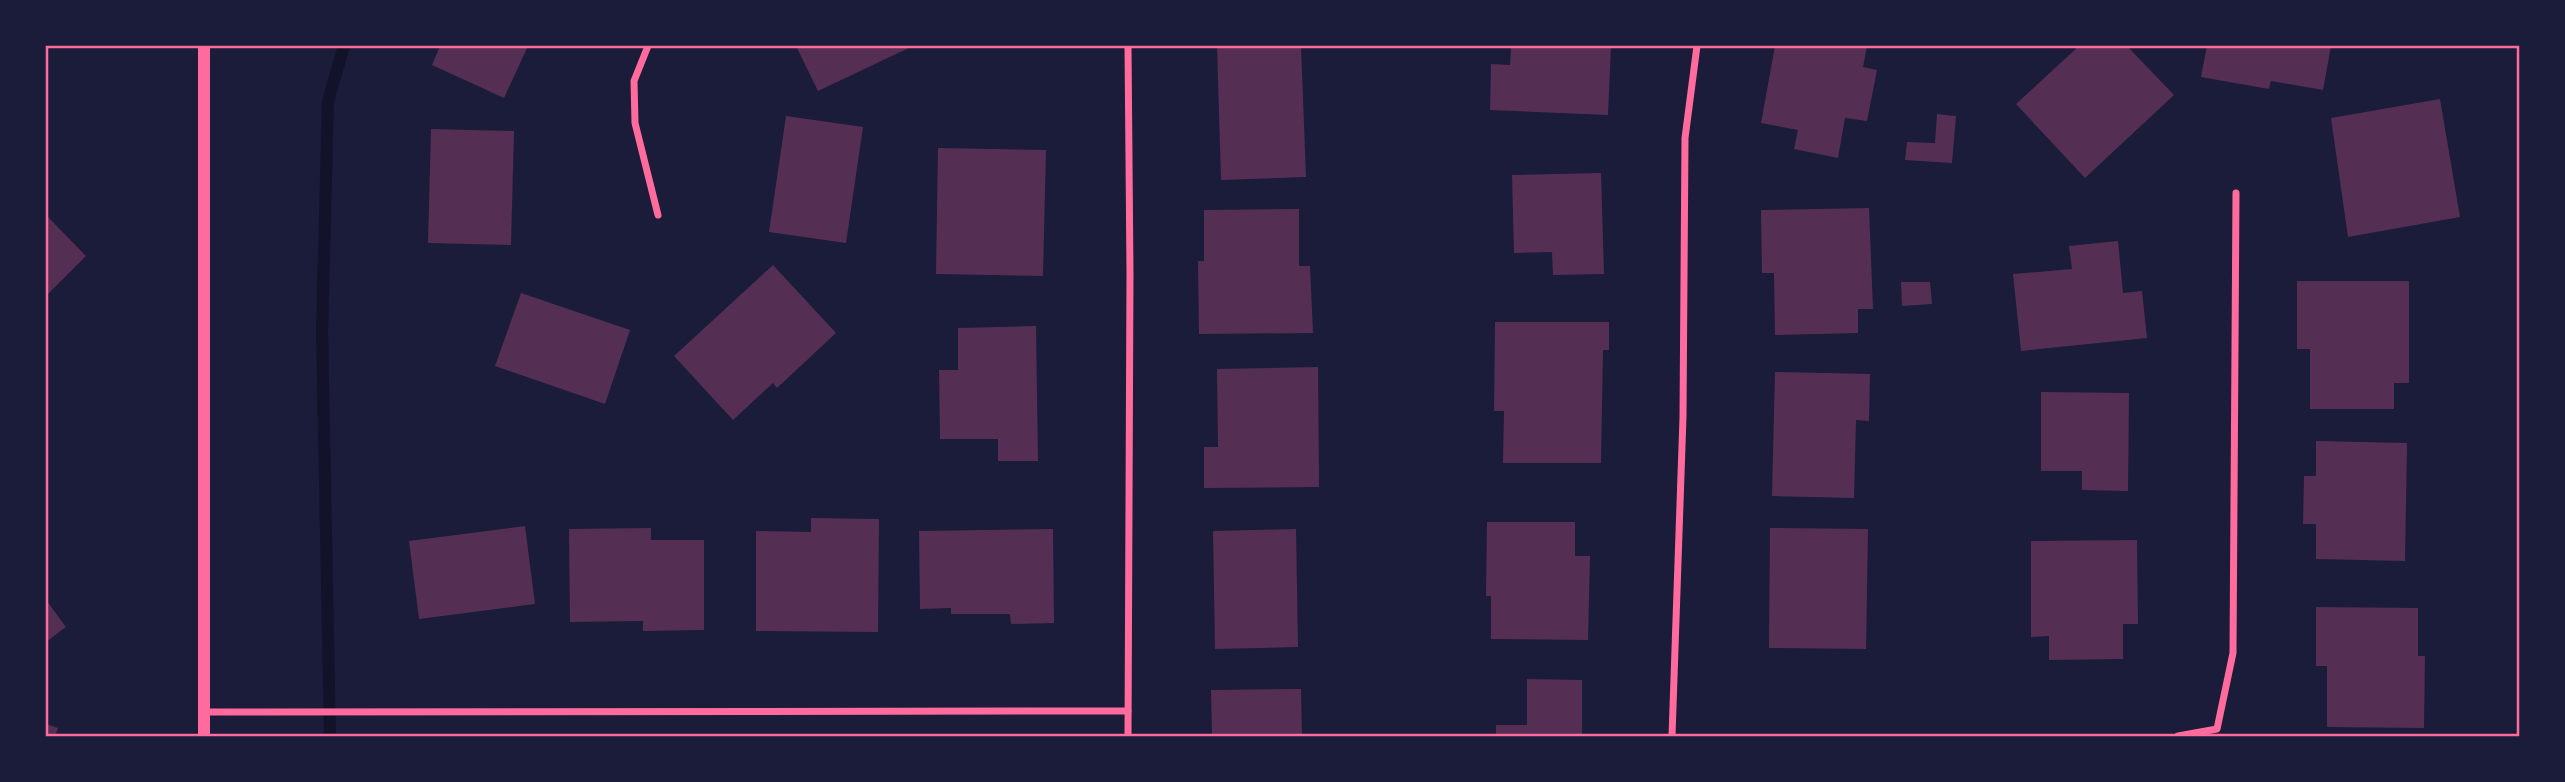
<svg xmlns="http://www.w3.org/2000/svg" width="2565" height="782" font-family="'DejaVu Sans',sans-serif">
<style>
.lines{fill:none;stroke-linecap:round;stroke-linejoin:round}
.stream{stroke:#12122b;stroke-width:12}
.building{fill:#542f53}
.minor{stroke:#ff6b9d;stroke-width:7}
.tertiary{stroke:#ff6b9d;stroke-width:12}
.neatline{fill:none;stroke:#ff6b9d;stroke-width:2.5}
</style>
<rect width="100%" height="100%" fill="#1b1b3a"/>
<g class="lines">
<!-- stream -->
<path class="stream" d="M330 736 322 332 328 101 344 46"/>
</g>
<!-- building -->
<g class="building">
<path d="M440 46H528L504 98 432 65Z"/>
<path d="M796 46H913L818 91Z"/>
<path d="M1217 46H1301L1306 177 1221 180Z"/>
<path d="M1511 46H1611L1608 115 1490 110 1491 64 1510 65Z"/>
<path d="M1775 46H1867L1863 67 1877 70 1867 121 1845 118 1838 158 1794 149 1798 130 1761 123Z"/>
<path d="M2079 46H2127L2174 95 2085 178 2016 104Z"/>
<path d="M2207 46H2331L2323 90 2271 81 2269 89 2201 77Z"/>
<path d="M2440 99 2460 217 2348 237 2331 118Z"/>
<path d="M1937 114 1956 116 1952 163 1905 160 1907 142 1935 143Z"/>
<path d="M786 116 863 127 846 243 769 232Z"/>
<path d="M431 129 514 131 511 245 428 243Z"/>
<path d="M938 148 1046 150 1043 276 936 274Z"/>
<path d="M1601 173 1604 274 1553 275 1552 252 1514 253 1512 175Z"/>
<path d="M1869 208 1873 309H1858V333L1775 335 1774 273H1762L1761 210Z"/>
<path d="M1299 209V266H1310L1313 333 1199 334 1198 261H1204V210Z"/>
<path d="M46 215 86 256 46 296Z"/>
<path d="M2118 241 2123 293 2142 291 2147 338 2021 351 2013 274 2072 269 2069 246Z"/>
<path d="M773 265 836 333 777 388 773 383 733 420 674 356Z"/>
<path d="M2297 281H2409V383H2394V409H2310V349H2297Z"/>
<path d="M1901 282H1930L1932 304 1902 306Z"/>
<path d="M521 293 630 330 605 404 495 366Z"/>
<path d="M1495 322H1609V350H1603L1601 463H1503L1504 411H1494Z"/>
<path d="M1036 326 1038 461H998V439H940L939 370H958V328Z"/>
<path d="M1318 367 1319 487 1204 488V447H1218L1217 369Z"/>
<path d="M1775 372 1870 374 1869 421 1856 420 1854 498 1772 496Z"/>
<path d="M2041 392 2129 393 2128 491 2082 490V471H2041Z"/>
<path d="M2316 441 2407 443 2405 561 2316 559V524H2303L2304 476H2316Z"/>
<path d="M811 518 879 519 878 632 756 631V531L811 532Z"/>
<path d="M1487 522H1575V556H1590L1588 640 1491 639V596H1486Z"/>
<path d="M525 526 535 604 419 619 409 541Z"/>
<path d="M651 528V540H704V630L643 631V621L570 622 569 529Z"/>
<path d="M1770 528 1868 529 1866 649 1769 648Z"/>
<path d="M1053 529 1054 623 1011 624 1010 614H951V608L920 609 919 531Z"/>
<path d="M1296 529 1298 647 1215 649 1213 531Z"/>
<path d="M2137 540 2138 624H2123V659L2049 660V636L2031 637V541Z"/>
<path d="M46 600 66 627 46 642Z"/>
<path d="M2316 607 2418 608V656H2425L2424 728 2327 727V666H2316Z"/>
<path d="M1527 679 1582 680V736H1496V725H1527Z"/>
<path d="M1301 689 1302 736H1212L1211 690Z"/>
<path d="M46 724 58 728 55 736H46Z"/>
</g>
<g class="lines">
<!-- minor -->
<g class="minor">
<path d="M648 46 634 81 635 123 658 215"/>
<path d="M1128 46 1130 273 1128 736"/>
<path d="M204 712 1128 711"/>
<path d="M1672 736 1683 417 1685 138 1697 46"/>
<path d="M2178 736 2217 729 2233 653 2236 193"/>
</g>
<!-- tertiary -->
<path class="tertiary" d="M204 736V46"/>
</g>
<!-- border -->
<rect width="2565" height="782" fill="none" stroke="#1b1b3a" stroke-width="94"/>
<rect x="47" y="47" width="2471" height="688" class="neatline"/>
</svg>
